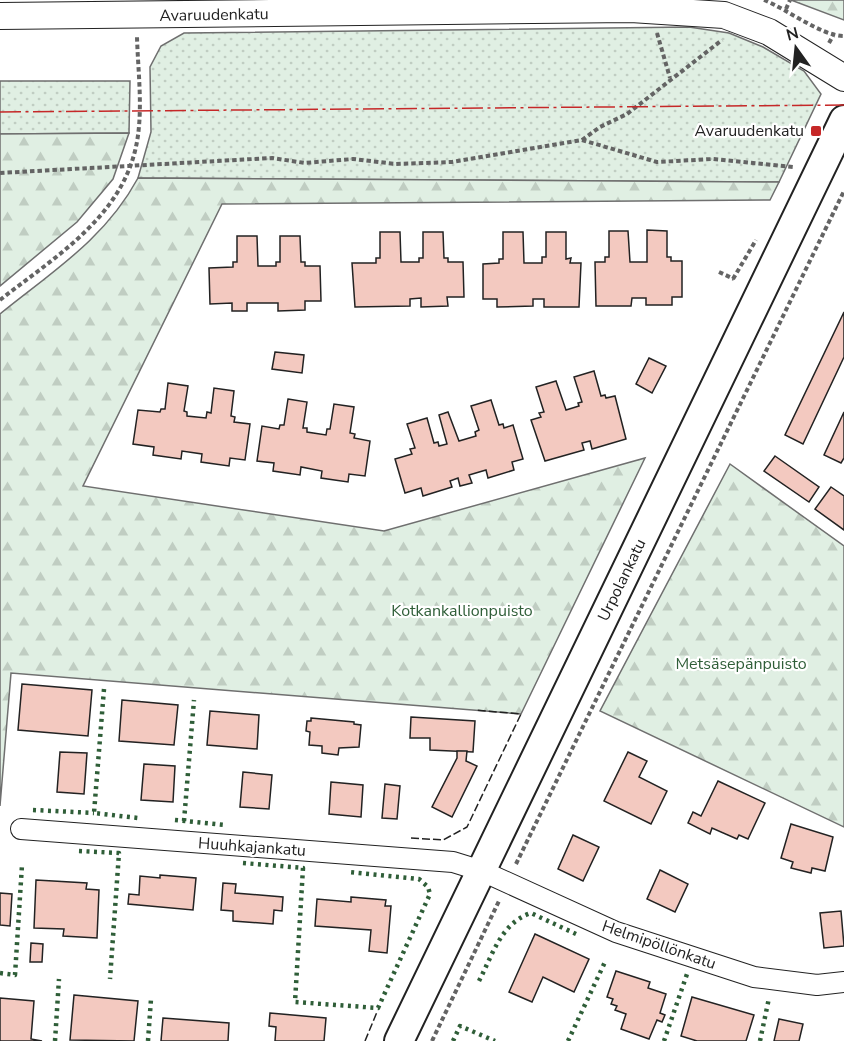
<svg xmlns="http://www.w3.org/2000/svg" width="844" height="1041" font-family="'Nunito Sans',sans-serif">
<style>
.grass{fill:url(#grass-dots);stroke:#6f6f6f;stroke-width:1.5}
.forest{fill:url(#forest-firs);stroke:#6f6f6f;stroke-width:1.5}
.building{fill:#f3c9c0;stroke:#222;stroke-width:1.5}
.lines{fill:none;stroke-linecap:round;stroke-linejoin:round}
.minor-casing{stroke:#222;stroke-width:22}
.tertiary-casing{stroke:#222;stroke-width:28}
.secondary-casing{stroke:#222;stroke-width:32}
.path{stroke:#646464;stroke-width:4;stroke-dasharray:4.5 3;stroke-linecap:butt}
.minor{stroke:#fff;stroke-width:20}
.tertiary{stroke:#fff;stroke-width:26}
.secondary{stroke:#fff;stroke-width:28}
.hedge{stroke:#2f5e38;stroke-width:4.5;stroke-dasharray:3 4.5;stroke-linecap:butt}
.fence{stroke:#222;stroke-width:1.5;stroke-dasharray:8 3;stroke-linecap:butt}
.power{stroke:#c62828;stroke-width:1.5;stroke-dasharray:21 4.5 3 4.5;stroke-linecap:butt}
.poi-dot{fill:#c62828;stroke:#fff;stroke-width:2}
.labels{text-anchor:middle;dominant-baseline:central;stroke-width:4.5;stroke-linejoin:round;paint-order:stroke}
.street-label{font-size:16px;fill:#222;stroke:#fff}
.poi-label{font-size:16px;fill:#222;stroke:#fff;text-anchor:end}
.park-label{font-size:16px;fill:#2f5e38;stroke:#fff}
</style>
<defs>
<pattern id="grass-dots" width="8" height="8" patternUnits="userSpaceOnUse" patternTransform="scale(1.5)"><rect width="8" height="8" fill="#e0efe3"/><path d="M2 2h.1M6 6h.1" fill="none" stroke="#c0cdc2" stroke-width="1.8" stroke-linecap="round"/></pattern>
<pattern id="forest-firs" width="22" height="20" patternUnits="userSpaceOnUse" patternTransform="scale(1.5)"><rect width="22" height="20" fill="#e0efe3"/><path d="M5 1l3.5 6h-7zM16 11l3.5 6h-7z" fill="#c0cdc2"/></pattern>
</defs>
<rect width="100%" height="100%" fill="#fff"/>
<!-- grass -->
<g class="grass">
<path d="M689 27 729 33 763 47 804 71 821 94 779 182 138 178 151 132 150 67 161 46 184 33Z"/>
<path d="M0 81H130L129 133 0 134Z"/>
</g>
<!-- forest -->
<g class="forest">
<path d="M791 0H844V20Z"/>
<path d="M129 133 113 179 77 222 0 286V134Z"/>
<path d="M138 178 779 182 770 200 222 204 83 486 384 531 645 458 521 714 11 673 0 806V314C53 271 105 239 138 178Z"/>
<path d="M730 464 844 546V827L600 711Z"/>
</g>
<!-- building -->
<g class="building">
<path d="M647 230 667 231V257H671V261H682V297H672V305H646V298H632L631 306H596L595 262H605V257H609V231H628L630 262H647Z"/>
<path d="M380 232H400L401 262H419V258H423V232H443L444 258H448V262H463L464 297H447L448 306 421 307V298L410 299V306L355 307 352 263H376V258H380Z"/>
<path d="M503 232H523L524 263H542V257H546V232H566V259L571 258 570 263H581L579 307H544V299H533V306L497 307V299H483V264L499 263V259H503Z"/>
<path d="M237 236H257L258 266H276V262H280V236H300L301 262H305V266H320L321 301H305V310L278 311V303H247V311H232V303L210 304 209 268 233 267V262H237Z"/>
<path d="M844 312V357L803 444 785 435Z"/>
<path d="M275 352 304 355 302 373 272 369Z"/>
<path d="M649 358 666 366 652 393 636 384Z"/>
<path d="M594 371 601 396 605 395 606 398 615 396 626 439 592 449 590 441 582 443 584 450 545 461 531 420 541 417 539 413 544 412 536 387 556 381 566 410 579 406 578 403 582 402 574 377Z"/>
<path d="M168 383 188 386 184 411 187 412V416L206 418 207 412 211 413 214 388 234 391 231 416 235 417 234 422 250 424 245 460 230 458 229 466 201 462 202 454 182 451 181 459 153 455 154 447 133 444 138 410 160 412 161 409H165Z"/>
<path d="M288 399 307 402 303 428H307V432L326 435 327 429H330L334 404 354 407 350 433 355 434 354 438 370 441 365 476 349 474 348 482 321 478 322 471 301 467 300 475 273 471 274 463 257 461 262 426 279 429 280 425H284Z"/>
<path d="M491 400 499 425 503 424 504 428 513 425 523 459 512 462 514 470 488 478 486 470 469 475 472 483 460 486 458 478 450 481 452 487 423 496 421 488 405 493 395 459 412 454 410 449 415 448 407 424 427 418 434 443 438 442 439 446 447 444 439 415 448 412 459 441 476 436 475 432 479 430 471 406Z"/>
<path d="M844 412V458L841 463 824 455Z"/>
<path d="M775 456 819 487 809 502 764 471Z"/>
<path d="M831 487 844 496V530L815 509Z"/>
<path d="M22 684 92 690 88 736 18 730Z"/>
<path d="M122 700 178 705 174 745 119 741Z"/>
<path d="M210 711 259 715 257 749 207 745Z"/>
<path d="M411 717 475 721 473 752 430 750V738H410Z"/>
<path d="M311 718 354 722V724L361 725 359 747 339 748 338 755 322 753V746L309 745 310 732 306 731 307 721H311Z"/>
<path d="M457 751H467L466 761 477 766 452 817 432 807 457 758Z"/>
<path d="M60 752 87 753 84 794 57 792Z"/>
<path d="M628 752 647 761 639 777 667 791 651 824 604 801Z"/>
<path d="M144 764 175 766 173 802 141 800Z"/>
<path d="M243 772 272 775 269 809 240 807Z"/>
<path d="M718 781 765 803 748 839 739 835 737 839 712 828 710 834 688 823 693 812 701 816Z"/>
<path d="M331 782 363 785 361 817 329 814Z"/>
<path d="M385 784 400 786 397 819 382 818Z"/>
<path d="M791 824 833 837 825 871 812 868 811 873 791 868 793 862 781 858Z"/>
<path d="M573 835 599 847 583 881 558 869Z"/>
<path d="M660 870 688 884 675 912 647 899Z"/>
<path d="M160 875 196 878 193 910 128 904 129 894 139 895 140 876 160 878Z"/>
<path d="M36 880 87 883 86 889 99 890 97 938 63 936 64 929 34 928Z"/>
<path d="M223 883 236 884 235 893 283 897 282 911 274 910 273 924 233 921V911L221 910Z"/>
<path d="M0 893 12 894 10 926 0 925Z"/>
<path d="M351 897 386 900 385 906H391L387 953 369 951 371 930 315 926 317 899 351 902Z"/>
<path d="M841 911 844 946 824 948 820 913Z"/>
<path d="M535 934 589 959 574 992 543 977 532 1002 509 992Z"/>
<path d="M31 943 43 944 42 962H30Z"/>
<path d="M616 971 650 982 648 988 666 994 660 1013 665 1015 662 1022 657 1020 649 1039 621 1029 626 1014 615 1010 617 1006 611 1004 613 999 607 997Z"/>
<path d="M74 995 138 1001 134 1041 70 1040Z"/>
<path d="M692 997 754 1015 746 1041H697L681 1036Z"/>
<path d="M0 998 34 1001 31 1039 42 1041H0Z"/>
<path d="M270 1013 326 1018 324 1041H275L276 1027 269 1026Z"/>
<path d="M163 1018 229 1023 228 1041H161Z"/>
<path d="M779 1019 803 1024 799 1041H774Z"/>
</g>
<g class="lines">
<!-- minor casing -->
<g class="minor-casing">
<path id="minor" d="M21 829 453 862 482 871 616 932 754 977 817 985 844 982"/>
</g>
<!-- tertiary casing -->
<g class="tertiary-casing">
<path id="tertiary" d="M0 16 631 9 724 15 769 32 844 78"/>
</g>
<!-- secondary casing -->
<g class="secondary-casing">
<path id="secondary" d="M399 1041 844 120"/>
</g>
<!-- path -->
<g class="path">
<path d="M764 0C787 9 821 36 844 36"/>
<path d="M786 9 790 0"/>
<path d="M657 33 670 78"/>
<path d="M829 43 833 36"/>
<path d="M582 140 600 127 627 114 722 40"/>
<path d="M0 173 272 158 305 163 353 159 396 164 452 162 582 140 657 162 713 159 793 167"/>
<path d="M719 272 734 279"/>
<path d="M733 279 756 240"/>
<path d="M0 300C52 259 118 220 135 151 144 115 138 74 137 37"/>
<path d="M516 864 844 191"/>
<path d="M432 1041 499 901"/>
</g>
<!-- minor -->
<use href="#minor" class="minor"/>
<!-- tertiary -->
<use href="#tertiary" class="tertiary"/>
<!-- secondary -->
<use href="#secondary" class="secondary"/>
<!-- hedge -->
<g class="hedge">
<path d="M104 689 94 813 138 818"/>
<path d="M33 810 94 813"/>
<path d="M175 820 226 825"/>
<path d="M184 821 194 700"/>
<path d="M79 851 119 853 110 979"/>
<path d="M243 863 303 868 295 1002 378 1008 430 894 428 887 419 879 348 872"/>
<path d="M0 973 15 975 22 865"/>
<path d="M479 981C493 954 501 923 531 913L576 934"/>
<path d="M55 1041 59 979"/>
<path d="M148 1041 151 999"/>
<path d="M453 1041 460 1026 495 1041"/>
<path d="M568 1041 605 962"/>
<path d="M664 1041 687 974"/>
<path d="M760 1041 769 998"/>
</g>
<!-- fence -->
<g class="fence">
<path d="M411 838 443 840 467 827 521 714 475 710"/>
<path d="M365 1041 377 1012"/>
</g>
<!-- power -->
<path class="power" d="M0 112 844 105"/>
</g>
<!-- markers -->
<rect class="poi-dot" x="810" y="125" width="12" height="12" rx="3"/>
<g class="labels">
<!-- street labels -->
<g class="street-label">
<text transform="translate(214 15) rotate(-1)">Avaruudenkatu</text>
<text transform="translate(622 580) rotate(-64)">Urpolankatu</text>
<text transform="translate(252 847) rotate(4)">Huuhkajankatu</text>
<text transform="translate(659 945) rotate(19)">Helmipöllönkatu</text>
</g>
<!-- poi labels -->
<g class="poi-label">
<text x="804" y="131">Avaruudenkatu</text>
</g>
<!-- park labels -->
<g class="park-label">
<text x="462" y="611">Kotkankallionpuisto</text>
<text x="741" y="664">Metsäsepänpuisto</text>
</g>
</g>
<!-- north arrow -->
<g transform="translate(796 48) rotate(345)" stroke="#ffffff" stroke-width="4.5" paint-order="stroke">
<path d="M0-4.5L10 22L0 15L-10 22Z" fill="#222222"/>
<text y="-9" font-size="16" font-weight="bold" text-anchor="middle" fill="#222222">N</text>
</g>
</svg>
